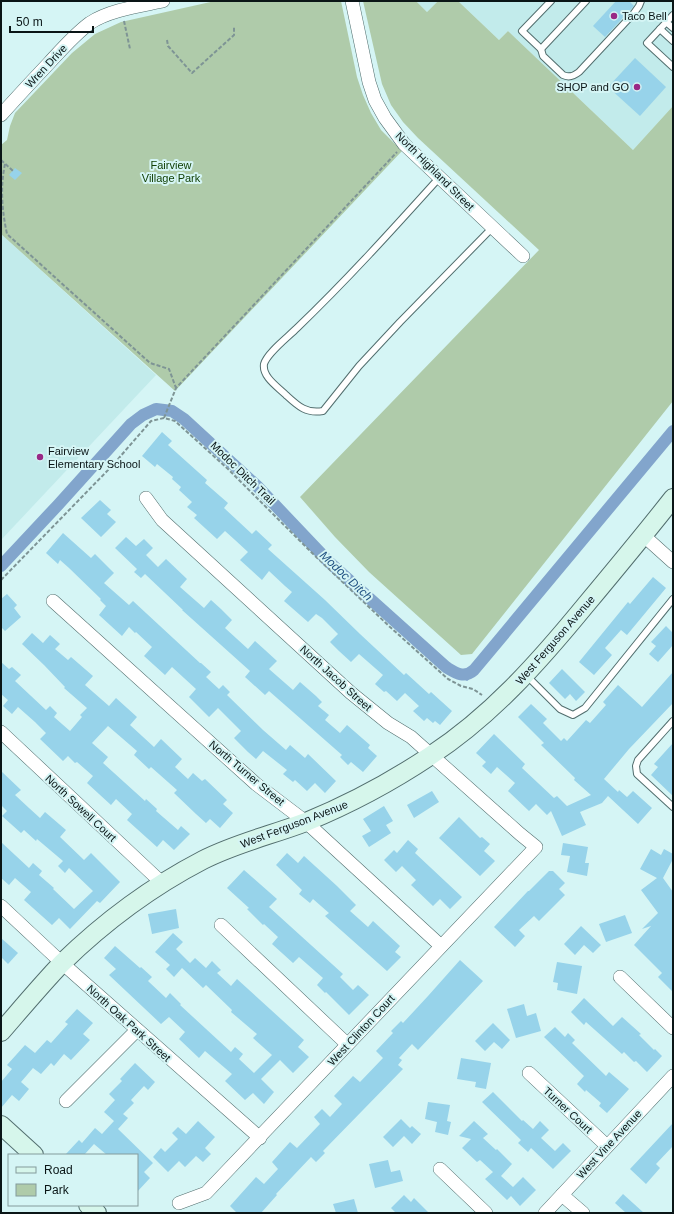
<svg xmlns="http://www.w3.org/2000/svg" width="674" height="1214" font-family="Arial,sans-serif">
<style>
.built{fill:#c2ebeb}
.green{fill:#afcbaa}
.lines{fill:none;stroke-linecap:round;stroke-linejoin:round}
.stream{stroke:#82a5cc;stroke-width:3.5}
.canal{stroke:#82a5cc;stroke-width:12}
.building{fill:#97d3ea}
.lane-casing{stroke:#526e6e;stroke-width:8}
.street-casing{stroke:#526e6e;stroke-width:14}
.secondary-casing{stroke:#526e6e;stroke-width:20}
.path{stroke:#7e9495;stroke-width:2;stroke-dasharray:4 2;stroke-linecap:butt}
.lane{stroke:#fff;stroke-width:6}
.street{stroke:#fff;stroke-width:13}
.secondary{stroke:#d6f6eb;stroke-width:18}
.poi-dot{fill:#992886;stroke:#d5f5f5;stroke-width:1.5}
.labels{text-anchor:middle;dominant-baseline:central;stroke-width:4;stroke-linejoin:round;paint-order:stroke}
.poi-label{font-size:11px;fill:#0a1516;stroke:#d5f5f5;text-anchor:start}
.street-label{font-size:11px;fill:#0a1516;stroke:#d5f5f5}
.park-label{font-size:11px;fill:#124006;stroke:#d5f5f5}
.water-label{font-size:12px;font-style:italic;fill:#1f5082;stroke:#d5f5f5}
</style>
<rect width="100%" height="100%" fill="#d5f5f5"/>
<!-- built -->
<g class="built">
<path d="M416 1H438L427 12Z"/>
<path d="M458 1H671L673 3V106L633 150 508 31 499 40Z"/>
<path d="M1 234 156 375 1 540Z"/>
</g>
<!-- green -->
<g class="green">
<path d="M215 1H341L357 77 363 95 371 113 381 130 402 151 175 391 1 234V145L7 140 10 126 15 113 72 53 95 34 121 22Z"/>
<path d="M363 1H416L427 12 438 1H458L499 40 508 31 633 150 673 106V401L472 654 461 655 369 572 335 537 300 497 539 250 418 138 403 122 391 105 382 84Z"/>
</g>
<g class="lines">
<!-- stream -->
<path class="stream" d="M466 675 467 679"/>
<!-- canal -->
<path class="canal" d="M1 566 58 505 131 424 143 415 156 409 172 411 184 419 257 486 329 562 446 667C456 673 464 679 474 670L673 431"/>
</g>
<!-- building -->
<g class="building">
<path d="M616 1H629L634 6 605 37 593 26Z"/>
<path d="M635 58 666 87 640 116 608 87Z"/>
<path d="M15 168 22 173 15 180 9 175Z"/>
<path d="M162 432 172 441 168 445 207 480 205 483 228 503 224 508 252 534 256 530 272 545 268 549 325 600 360 634 404 675 406 673 429 694 431 692 452 711 440 725 435 721 433 723 427 718 424 721 413 711 419 706 405 693 397 701 386 691 384 692 375 684 383 675 359 654 351 662 339 651 330 642 338 634 322 618 316 614 308 622 284 601 292 592 285 586 269 571 262 580 240 560 248 552 235 540 225 531 217 539 194 518 197 515 187 507 192 502 179 490 181 487 172 479 173 477 157 464 155 467 142 456Z"/>
<path d="M100 500 111 510 107 514 116 522 101 537 81 518Z"/>
<path d="M63 533 91 558 95 554 114 573 104 583 129 605 133 601 200 663H201L211 672 206 677 219 689 223 685 230 692 227 695 263 730 286 750 290 745 305 758 308 754 336 781 325 793 315 783 307 791 295 780 293 782 283 774 287 770 263 751 256 759 248 752 234 738 241 731 218 708 209 717 189 697 196 689 172 667 165 675 144 656 152 647 136 632 135 633 129 627 122 636 99 615 106 606 100 600 101 599 69 568 60 560 58 564 46 553Z"/>
<path d="M126 537 136 546 144 539 153 548 146 555 158 567 166 559 187 579 180 587 204 608 211 600 221 609 232 620 225 628 248 649 255 641 265 650 277 661 269 669 293 690 300 682 316 696 322 702 318 706 329 715 325 720 340 733 347 725 370 745 368 748 377 756 363 772 351 762 348 765 340 757 342 755 269 691 265 695 245 677 250 671 182 610H183L145 574 141 578 134 572 137 569 115 548Z"/>
<path d="M653 577 666 588 627 635 621 630 605 648 612 655 594 675 579 662 628 602 630 604Z"/>
<path d="M7 594 17 605 14 608 21 617 5 631 1 627V599Z"/>
<path d="M666 626 673 633V645L658 662 649 654 656 646 651 642Z"/>
<path d="M32 633 43 643 50 635 60 644 55 649 68 660 71 657 93 676 85 685 109 706 116 698 137 717 130 725 154 747 161 739 182 759 175 767 188 779 193 773 202 781 205 779 227 800 223 804 233 813 220 828 210 819 206 823 196 814 174 793 177 790 151 767 149 769 134 755 137 751 108 726 92 743 108 757 103 763 145 801 146 799 157 809 156 811 178 830 181 826 190 834 174 850 163 840 157 847 127 820 132 814 116 799 111 805 87 783 93 776 77 762 75 763 68 756 63 761 40 739 46 733 35 722 18 707 12 714 3 706 8 700 1 694V662L9 669 12 667 21 675 15 681 46 710 50 706 57 713 54 717 70 731 82 717 80 715 87 708 64 688 65 687 44 665 22 644Z"/>
<path d="M562 669 585 692 576 701 570 694 565 699 549 683Z"/>
<path d="M673 672V703L629 749 604 779 618 792 619 790 627 797 633 791 652 808 638 824 608 796 602 803 580 812 586 825 562 836 551 811 547 815 536 804 529 811 508 791 515 783 497 767 491 774 482 766 486 762 476 753 494 734 525 764 522 768 554 798 557 796 567 806 591 795 574 780 575 778 541 745 544 743 518 717 531 704 547 719 543 723 561 741 564 738 567 741 586 720 590 723 606 705 603 702 618 685 642 707Z"/>
<path d="M673 743V796L651 775 658 767 654 764Z"/>
<path d="M1 771 21 790 15 795 29 808 40 818 45 812 66 830 60 837 84 860 91 853 120 882 100 903 97 901 70 929 59 918 52 925 24 900 31 892 15 878 9 885 1 878V842L29 868 33 863 42 871 39 875 54 888 53 889 74 909 93 891 69 868 65 873 58 866 63 861 37 839 36 841 24 830 21 833 2 816 7 811 1 805Z"/>
<path d="M432 791 439 802 414 818 407 805Z"/>
<path d="M384 806 393 821 386 825 391 833 369 847 362 836 371 831 363 819Z"/>
<path d="M459 817 480 838 482 837 490 844 484 851 495 861 480 876 439 838Z"/>
<path d="M408 840 418 849 415 853 462 897 450 909 440 899 433 906 411 885 416 880 402 866 396 872 384 860 394 850 397 853Z"/>
<path d="M563 843 588 847 585 863H589L587 876 567 872 570 856 561 855Z"/>
<path d="M651 849 661 855 664 849 673 854V859L663 878 673 892V992L658 977 662 973 634 945 651 926 642 929 658 913 641 890 657 878 640 869Z"/>
<path d="M287 853 298 863 304 856 337 886 356 905 350 911 368 927 373 921 400 946 395 952 401 957 387 971 325 916 329 913 313 899 310 903 299 894 302 890 276 865Z"/>
<path d="M244 870 277 899 269 907 343 974 340 977 353 990 358 985 369 995 349 1015 326 992 325 993 317 985 323 978 299 957 293 963 272 944 278 937 264 924 263 925 247 909 249 908 227 888Z"/>
<path d="M549 871H553L565 883 559 889 565 895 539 921 534 916 519 930 525 936 515 947 494 927 528 891H529Z"/>
<path d="M176 909 179 928 152 934 148 914Z"/>
<path d="M625 915 632 933 606 942 599 924Z"/>
<path d="M581 926 601 945 593 953 584 945 575 955 564 944Z"/>
<path d="M173 933 183 942 176 949 190 963 195 958 206 968 212 961 221 970 217 973 231 986 237 979 304 1040 298 1047 309 1057 293 1073 280 1060 261 1079 274 1092 264 1104 253 1093 245 1100 225 1081 232 1074 205 1051 199 1058 179 1039 185 1032 169 1017 161 1024 109 975 116 969 104 958 115 946 140 968 141 967 152 977 148 981 166 998 170 993 181 1004 180 1005 231 1052 235 1047 243 1054 239 1059 254 1073 272 1055 253 1038 257 1034 231 1012 232 1010 206 985 203 988 182 968 174 977 166 969 170 965 155 952Z"/>
<path d="M1 938 18 953 8 964 1 957Z"/>
<path d="M460 960 483 981 418 1050 412 1044 399 1058 402 1060 398 1065 403 1069 323 1151 325 1153 316 1162 311 1157 276 1194 277 1195 261 1213H237L230 1206 256 1177 264 1184 278 1169 272 1162 290 1142 297 1148 320 1124 314 1117 322 1109 330 1117 342 1104 334 1096 353 1076 360 1082 383 1058 376 1051 393 1033 391 1031 401 1021 403 1023 428 996Z"/>
<path d="M557 962 582 966 577 994 557 990 558 983 553 982Z"/>
<path d="M584 998 613 1026 622 1017 641 1034 639 1035 654 1050 655 1049 662 1056 647 1072 636 1061 634 1062 624 1052 622 1054 586 1022 584 1025 571 1012Z"/>
<path d="M524 1004 527 1016 536 1013 541 1031 516 1038 507 1009Z"/>
<path d="M77 1009 93 1023 83 1034 90 1040 71 1060 64 1054 54 1066 51 1063 41 1074 33 1068 21 1082 29 1089 19 1101 12 1095 1 1108V1082L12 1069 7 1065 25 1045 35 1053 47 1040 51 1043 68 1024 65 1022Z"/>
<path d="M493 1023 510 1040 502 1049 494 1042 485 1051 475 1041Z"/>
<path d="M555 1027 565 1037 568 1033 575 1040 572 1043 606 1076 609 1072 629 1089 607 1113 599 1106 601 1103 586 1090 585 1092 577 1084 584 1076 544 1037Z"/>
<path d="M461 1058 491 1063 486 1089 475 1087 476 1082 457 1079Z"/>
<path d="M135 1063 155 1082 148 1090 144 1086 131 1100 134 1103 123 1114 128 1118 118 1129 153 1163 144 1172 150 1178 137 1192V1155H107L94 1144 84 1155H65L79 1140 82 1143 95 1128 102 1134 114 1121 104 1112 115 1100 109 1094 122 1081 120 1079Z"/>
<path d="M493 1092 522 1121 523 1120 533 1129 540 1121 549 1130 541 1138 555 1151 563 1143 571 1151 553 1169 531 1148 528 1152 518 1143 521 1140 482 1102Z"/>
<path d="M428 1102 450 1105 447 1121 451 1122 448 1135 435 1132 437 1122 425 1119Z"/>
<path d="M401 1119 410 1128 412 1126 421 1134 412 1144 404 1136 393 1147 383 1137Z"/>
<path d="M198 1121 215 1137 205 1148 211 1154 203 1162 196 1156 185 1167 179 1161 168 1172 153 1157 161 1148 165 1152 178 1139 172 1133 178 1127 186 1134Z"/>
<path d="M474 1121 488 1134 483 1138 496 1150 497 1149 512 1164 501 1176 513 1187 523 1177 536 1190 520 1206 511 1196 507 1200 485 1179 493 1172 480 1160 477 1162 462 1148 471 1139 459 1136Z"/>
<path d="M673 1123V1146L656 1164 660 1168 646 1184 630 1169Z"/>
<path d="M388 1160 391 1172 400 1170 403 1181 375 1188 369 1164Z"/>
<path d="M623 1194 644 1213H626L615 1203Z"/>
<path d="M404 1195 411 1202 414 1198 429 1213H396L391 1208Z"/>
<path d="M354 1199 358 1213H336L333 1204Z"/>
</g>
<g class="lines">
<!-- lane casing -->
<g class="lane-casing">
<g id="lane">
<path d="M551 1 522 31 541 49 586 1"/>
<path d="M673 15 647 43 673 67"/>
<path d="M666 22 673 28"/>
<path d="M660 29 673 41"/>
<path d="M541 49 543 56 563 75C569 78 574 76 579 72L634 13 639 6 641 1"/>
<path d="M439 178C393 229 347 280 297 328 288 337 267 353 264 364 262 377 278 387 286 395 298 406 306 414 323 411L359 366 400 322 493 227"/>
<path d="M526 675 560 709 573 715 585 708 673 599"/>
<path d="M673 721 638 760 636 766 637 774 673 807"/>
</g>
</g>
<!-- street casing -->
<g class="street-casing">
<g id="street">
<path d="M352 1 369 82 375 100 385 118 404 144 523 256"/>
<path d="M1 115C17 97 33 80 49 63 62 49 75 34 90 23 110 10 140 6 163 1"/>
<path d="M146 498 162 520 351 693 388 723 411 737 520 834 536 847 206 1193 179 1203"/>
<path d="M643 535 673 562"/>
<path d="M53 601 256 784 306 822 441 946"/>
<path d="M1 732 162 883"/>
<path d="M1 906 62 963 260 1138"/>
<path d="M221 925 347 1044"/>
<path d="M620 977 673 1028"/>
<path d="M529 1073 607 1146"/>
<path d="M66 1101 137 1030"/>
<path d="M440 1169 486 1213"/>
<path d="M562 1195 583 1213"/>
<path d="M545 1213 673 1076"/>
</g>
</g>
<!-- secondary casing -->
<g class="secondary-casing">
<g id="secondary">
<path d="M1 1032C21 1009 41 985 62 963 104 922 151 887 203 860 236 843 272 835 306 822 350 804 391 782 430 756 491 716 538 663 584 607 614 571 644 535 673 498"/>
<path d="M1 1125 34 1155"/>
<path d="M88 1205 97 1213"/>
</g>
</g>
<!-- path -->
<g class="path">
<path d="M124 21 130 49"/>
<path d="M167 40 168 46 192 73 234 35V26"/>
<path d="M1 160 13 171"/>
<path d="M5 164C0 187 2 211 7 234L150 363 169 369 176 388"/>
<path d="M164 418 176 388 397 152"/>
<path d="M1 580 112 466 151 421 164 418 175 421 228 469 310 551 390 627 448 679 461 686 473 689 482 695"/>
</g>
<!-- lane -->
<use href="#lane" class="lane"/>
<!-- street -->
<use href="#street" class="street"/>
<!-- secondary -->
<use href="#secondary" class="secondary"/>
</g>
<!-- markers -->
<g class="poi-dot">
<circle cx="614" cy="16" r="4"/>
<circle cx="637" cy="87" r="4"/>
<circle cx="40" cy="457" r="4"/>
</g>
<g class="labels">
<!-- poi labels -->
<g class="poi-label">
<text x="622" y="16">Taco Bell</text>
<text x="629" y="87" text-anchor="end">SHOP and GO</text>
<text x="48" y="451">Fairview<tspan x="48" dy="13">Elementary School</tspan></text>
</g>
<!-- street labels -->
<g class="street-label">
<text transform="translate(46 66) rotate(-47)">Wren Drive</text>
<text transform="translate(435 171) rotate(45)">North Highland Street</text>
<text transform="translate(243 473) rotate(44)">Modoc Ditch Trail</text>
<text transform="translate(555 640) rotate(-49)">West Ferguson Avenue</text>
<text transform="translate(336 678) rotate(42)">North Jacob Street</text>
<text transform="translate(247 773) rotate(40)">North Turner Street</text>
<text transform="translate(81 808) rotate(43)">North Sowell Court</text>
<text transform="translate(294 824) rotate(-21)">West Ferguson Avenue</text>
<text transform="translate(129 1023) rotate(42)">North Oak Park Street</text>
<text transform="translate(361 1030) rotate(-47)">West Clinton Court</text>
<text transform="translate(568 1110) rotate(43)">Turner Court</text>
<text transform="translate(609 1144) rotate(-47)">West Vine Avenue</text>
</g>
<!-- park labels -->
<g class="park-label">
<text x="171" y="165">Fairview<tspan x="171" dy="13">Village Park</tspan></text>
</g>
<!-- water labels -->
<g class="water-label">
<text transform="translate(346 576) rotate(43)">Modoc Ditch</text>
</g>
</g>
<!-- border -->
<rect width="674" height="1214" fill="none" stroke="#0a1516" stroke-width="4"/>
<!-- legend -->
<rect x="8" y="1154" width="130" height="52" fill="#d5f5f5" stroke="#849b9c"/>
<rect x="16" y="1167" width="20" height="6" fill="#d6f6eb" stroke="#849b9c"/>
<text x="44" y="1174" font-size="12" fill="#0a1516">Road</text>
<rect x="16" y="1184" width="20" height="12" fill="#afcbaa" stroke="#849b9c"/>
<text x="44" y="1194" font-size="12" fill="#0a1516">Park</text>
<!-- scale -->
<path d="M10 26v6h83v-6" fill="none" stroke="#0a1516" stroke-width="2"/>
<text x="16" y="26" font-size="12" fill="#0a1516" stroke="#d5f5f5" stroke-width="3" paint-order="stroke">50 m</text>
</svg>
